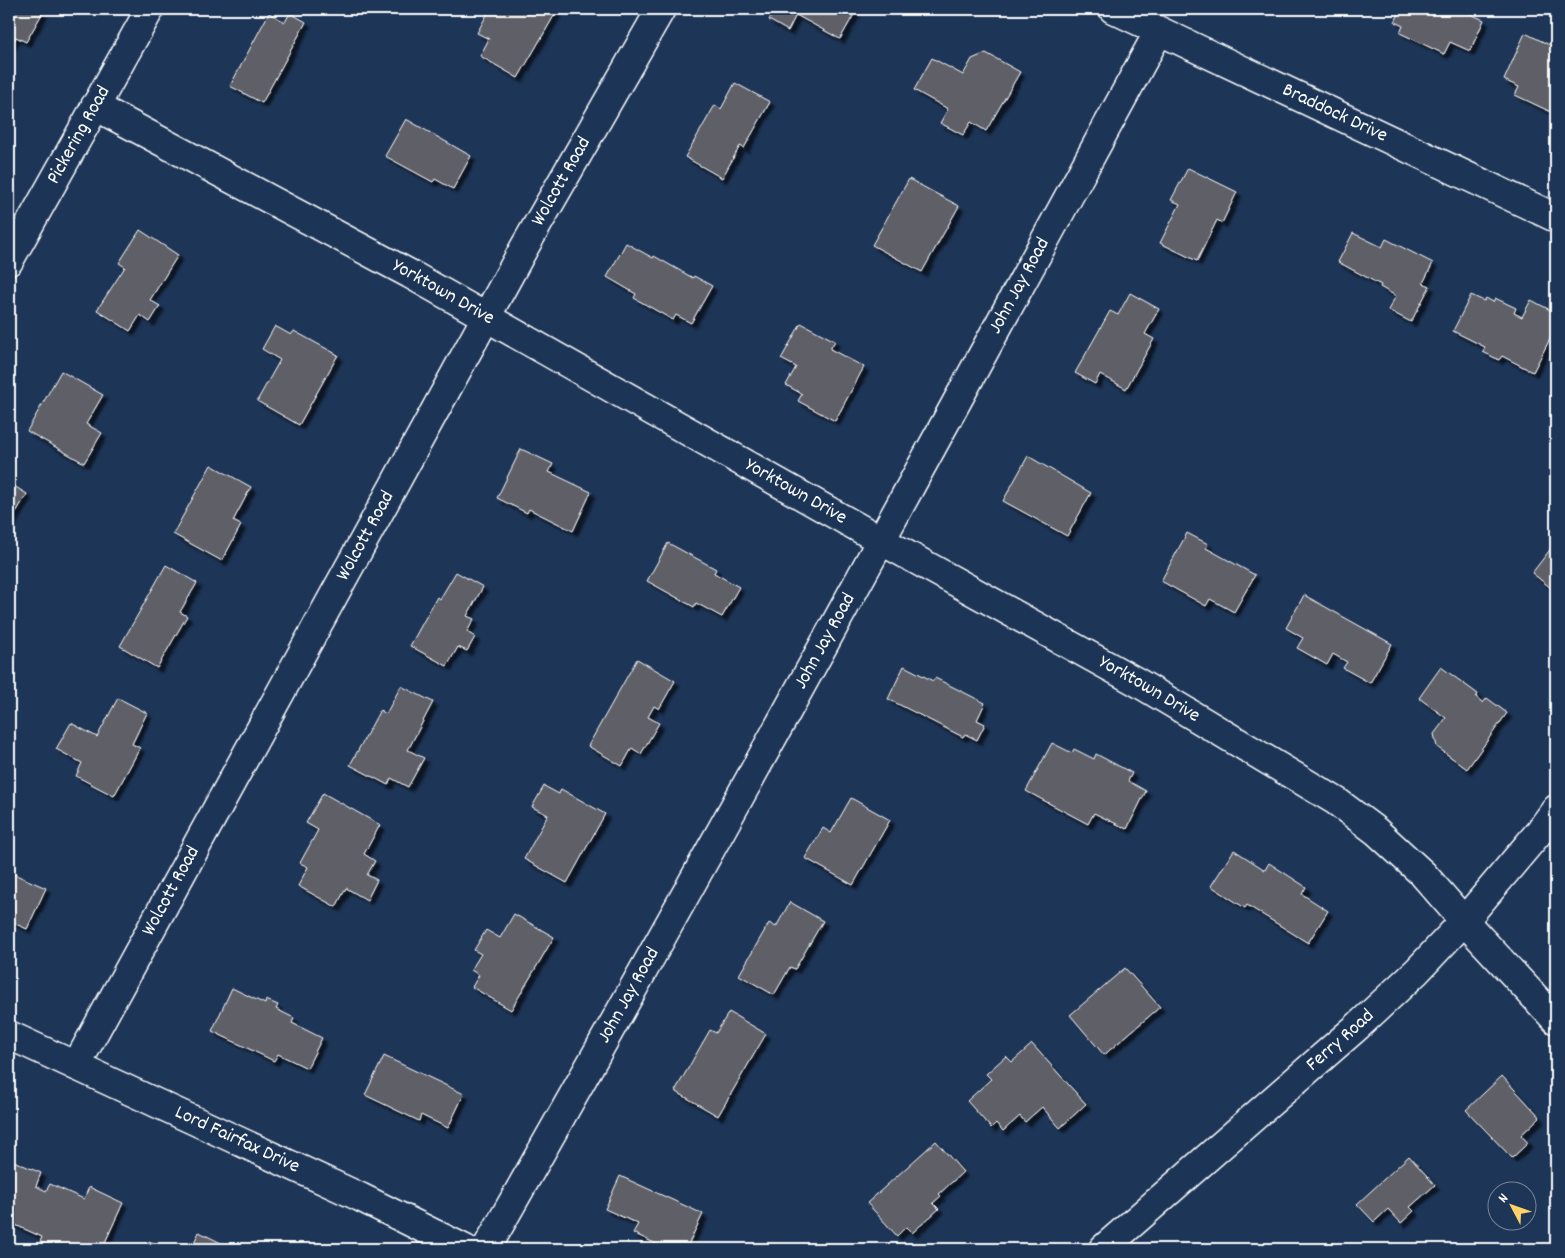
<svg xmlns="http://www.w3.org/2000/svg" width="1565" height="1258" font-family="Dekko,sans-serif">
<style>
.building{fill:#5e5f68;stroke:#fff;filter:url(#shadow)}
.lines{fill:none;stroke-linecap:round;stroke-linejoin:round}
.minor-casing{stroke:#fff;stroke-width:31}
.secondary-casing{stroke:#fff;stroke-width:31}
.minor{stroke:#1d3557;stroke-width:28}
.secondary{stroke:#1d3557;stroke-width:28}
.labels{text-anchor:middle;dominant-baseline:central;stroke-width:5;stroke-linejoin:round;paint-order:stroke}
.street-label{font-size:20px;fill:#fff;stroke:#1d3557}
</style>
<defs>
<filter id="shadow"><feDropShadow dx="4.5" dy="4.5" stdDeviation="1" flood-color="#0009"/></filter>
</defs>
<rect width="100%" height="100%" fill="#1d3557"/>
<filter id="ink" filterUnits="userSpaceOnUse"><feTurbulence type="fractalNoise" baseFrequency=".02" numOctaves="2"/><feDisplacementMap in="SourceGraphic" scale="10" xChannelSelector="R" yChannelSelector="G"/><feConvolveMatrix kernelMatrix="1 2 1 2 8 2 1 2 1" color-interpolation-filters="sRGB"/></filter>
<g filter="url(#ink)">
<!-- building -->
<g class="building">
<path d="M9 9H37L43 12 26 42 16 37 9 49Z"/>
<path d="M490 9H558L518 78 480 56 489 39 477 33Z"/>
<path d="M775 9H857L840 39 796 15 788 31 769 20Z"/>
<path d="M1401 9H1459L1484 20 1470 51 1450 42 1444 54 1400 33 1403 26 1395 22Z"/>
<path d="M269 13 285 22 290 13 306 22 262 103 230 86Z"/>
<path d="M1525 33 1556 48V108L1554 107 1551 112 1515 95 1519 87 1504 80Z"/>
<path d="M986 53 1020 72 986 131 971 122 963 135 940 123 948 109 914 90 932 58 963 75 972 59Z"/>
<path d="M735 83 770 102 744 148 740 146 722 178 685 157 715 105 721 109Z"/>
<path d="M406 119 471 156 453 189 435 179 433 182 385 156Z"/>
<path d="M1188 168 1237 192 1222 223 1217 220 1197 261 1160 243 1180 204 1171 200Z"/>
<path d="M909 179 959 206 922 272 872 245Z"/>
<path d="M140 230 178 255 150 300 160 306 150 322 140 315 130 331 97 310 125 267 119 263Z"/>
<path d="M1353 233 1382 247 1386 239 1433 263 1423 283 1430 286 1411 322 1388 310 1396 296 1380 287 1381 285 1338 262Z"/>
<path d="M626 243 653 258 654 256 693 278 694 276 712 286 691 323 676 315 673 320 634 298 636 294 607 277Z"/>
<path d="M1130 293 1159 309 1145 334 1154 339 1126 389 1100 374 1095 384 1075 373 1110 311 1118 315Z"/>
<path d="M1471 295 1484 301 1486 298 1493 302 1495 298 1516 308 1514 313 1522 317 1531 300 1556 313V327L1533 372 1502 356 1499 360 1483 352 1485 347 1453 331Z"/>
<path d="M801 323 835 341 830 349 864 367 835 421 798 401 802 394 786 385 796 367 781 359Z"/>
<path d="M275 326 291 335 294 331 338 355 299 425 257 401 280 360 262 349Z"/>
<path d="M61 371 103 395 86 424 102 433 84 463 27 431Z"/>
<path d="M521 449 553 464 549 472 591 492 573 531 529 509 527 513 497 498Z"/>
<path d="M1028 456 1091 493 1067 536 1003 501Z"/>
<path d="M211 465 251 487 233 521 241 525 222 561 173 534Z"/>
<path d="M9 483 27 494 9 524Z"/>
<path d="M1187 533 1208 544 1206 548 1255 575 1234 612 1210 599 1206 606 1161 581Z"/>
<path d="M1556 542V592L1532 573Z"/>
<path d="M668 543 716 569 714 573 739 587 722 617 696 603 694 607 647 581Z"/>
<path d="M166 565 197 583 180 612 187 616 157 668 120 646Z"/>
<path d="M456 572 483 587 467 616 474 619 467 632 475 637 467 651 458 647 447 666 410 646 437 597 440 599Z"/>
<path d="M1304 595 1392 644 1370 683 1343 668 1347 662 1333 654 1327 665 1297 648 1303 638 1286 628Z"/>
<path d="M637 659 675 681 659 709 654 706 648 717 659 723 641 754 632 748 622 766 588 746Z"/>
<path d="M904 666 933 681 935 678 985 703 977 720 985 724 977 740 965 734 963 737 888 699Z"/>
<path d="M1441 667 1478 694 1476 697 1483 703 1487 698 1507 713 1467 769 1437 747 1434 734 1446 718 1419 698Z"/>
<path d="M401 686 433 702 408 750 424 758 408 787 391 778 388 785 350 765 380 710 386 714Z"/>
<path d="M118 698 147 713 132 744 140 748 114 796 76 776 82 763 56 749 71 723 97 737Z"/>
<path d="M1052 743 1072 753 1074 749 1094 759 1096 754 1132 773 1128 781 1146 791 1127 829 1094 813 1088 824 1026 791Z"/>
<path d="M544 786 559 794 561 789 605 814 567 883 524 859 548 815 532 807Z"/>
<path d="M323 793 380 825 364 854 375 861 367 875 377 880 367 900 346 888 336 907 298 886 308 867 300 863 318 830 306 823Z"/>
<path d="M851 798 890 820 853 885 805 858 823 828 831 833Z"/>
<path d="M1234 850 1265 870 1269 863 1306 887 1302 894 1328 911 1308 943 1247 905 1245 908 1211 886Z"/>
<path d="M9 872 46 888 27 929 9 921Z"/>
<path d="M790 902 823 921 795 969 790 967 774 995 739 975 769 923 776 927Z"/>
<path d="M514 914 554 937 511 1010 472 987 479 975 471 970 481 954 474 950 486 930 500 938Z"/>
<path d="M1125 968 1160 1007 1104 1055 1070 1015Z"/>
<path d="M232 988 265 1004 266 1000 278 1005 276 1009 294 1018 292 1023 322 1038 307 1068 278 1054 274 1061 212 1031Z"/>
<path d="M729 1012 766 1034 718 1116 675 1091 710 1030 716 1033Z"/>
<path d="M1032 1044 1086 1104 1060 1128 1042 1107 1025 1122 1020 1116 1003 1131 996 1123 991 1128 967 1101 991 1079 986 1074 1006 1056 1012 1062Z"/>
<path d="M384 1056 464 1094 448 1128 421 1115 419 1121 365 1095Z"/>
<path d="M1502 1076 1540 1117 1521 1135 1528 1143 1512 1158 1466 1110Z"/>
<path d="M936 1141 963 1172 939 1194 941 1196 933 1203 939 1209 912 1233 906 1227 897 1236 867 1203Z"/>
<path d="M1409 1156 1435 1185 1410 1207 1414 1211 1401 1223 1388 1209 1374 1222 1357 1204Z"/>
<path d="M9 1159 41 1173 36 1186 46 1191 50 1184 84 1199 89 1187 123 1203 102 1249H70L64 1246 63 1249H56L40 1242 42 1237 11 1223 15 1215 9 1212Z"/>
<path d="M620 1176 703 1214 686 1249H667L633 1233 638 1224 605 1209Z"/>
<path d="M199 1232 231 1248V1249H191Z"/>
<path d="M149 1241 166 1249H145Z"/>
<path d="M1289 1244 1294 1249H1283Z"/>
</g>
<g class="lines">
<!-- minor casing -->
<g class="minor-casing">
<g id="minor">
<path id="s1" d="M1113 9 1556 218"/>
<path id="s2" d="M95 106 410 274 882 541 1137 682 1336 801 1376 831 1423 874 1464 921 1556 1020"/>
<path id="s3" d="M9 261 150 9"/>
<path id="s4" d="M9 1035 360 1197 465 1249"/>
<path id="s5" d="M76 1066 524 248 661 9"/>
<path id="s6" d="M486 1249C716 846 937 438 1159 31"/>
</g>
</g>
<!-- secondary casing -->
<g class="secondary-casing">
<g id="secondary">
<path id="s7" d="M1103 1249 1358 1026 1417 971 1464 921 1540 831 1556 809"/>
</g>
</g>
<!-- minor -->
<use href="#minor" class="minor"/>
<!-- secondary -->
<use href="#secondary" class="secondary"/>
</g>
</g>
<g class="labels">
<!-- street labels -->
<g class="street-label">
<text stroke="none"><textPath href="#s1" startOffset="245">Braddock Drive</textPath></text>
<text stroke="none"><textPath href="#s3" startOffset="144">Pickering Road</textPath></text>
<text stroke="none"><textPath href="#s5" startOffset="1009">Wolcott Road</textPath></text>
<text stroke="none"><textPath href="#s6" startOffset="1101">John Jay Road</textPath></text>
<text stroke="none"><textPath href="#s2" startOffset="395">Yorktown Drive</textPath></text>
<text stroke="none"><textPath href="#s2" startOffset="800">Yorktown Drive</textPath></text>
<text stroke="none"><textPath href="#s5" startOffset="604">Wolcott Road</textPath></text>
<text stroke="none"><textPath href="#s6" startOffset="696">John Jay Road</textPath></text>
<text stroke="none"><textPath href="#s2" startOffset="1205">Yorktown Drive</textPath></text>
<text stroke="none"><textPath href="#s5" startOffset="199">Wolcott Road</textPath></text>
<text stroke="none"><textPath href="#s6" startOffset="291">John Jay Road</textPath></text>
<text stroke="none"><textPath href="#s7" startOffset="316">Ferry Road</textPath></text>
<text stroke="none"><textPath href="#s4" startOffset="251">Lord Fairfax Drive</textPath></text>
</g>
</g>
<!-- margin -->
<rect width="1565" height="1258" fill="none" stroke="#1d3557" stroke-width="30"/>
<rect x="15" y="15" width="1535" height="1228" fill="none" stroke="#fff" stroke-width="2" filter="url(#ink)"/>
<!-- north arrow -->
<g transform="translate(1512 1206) rotate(311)"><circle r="24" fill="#1d3557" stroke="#77869a"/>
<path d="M0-4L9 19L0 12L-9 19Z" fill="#ffd166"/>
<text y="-8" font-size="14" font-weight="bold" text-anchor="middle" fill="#ffffff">N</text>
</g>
</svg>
